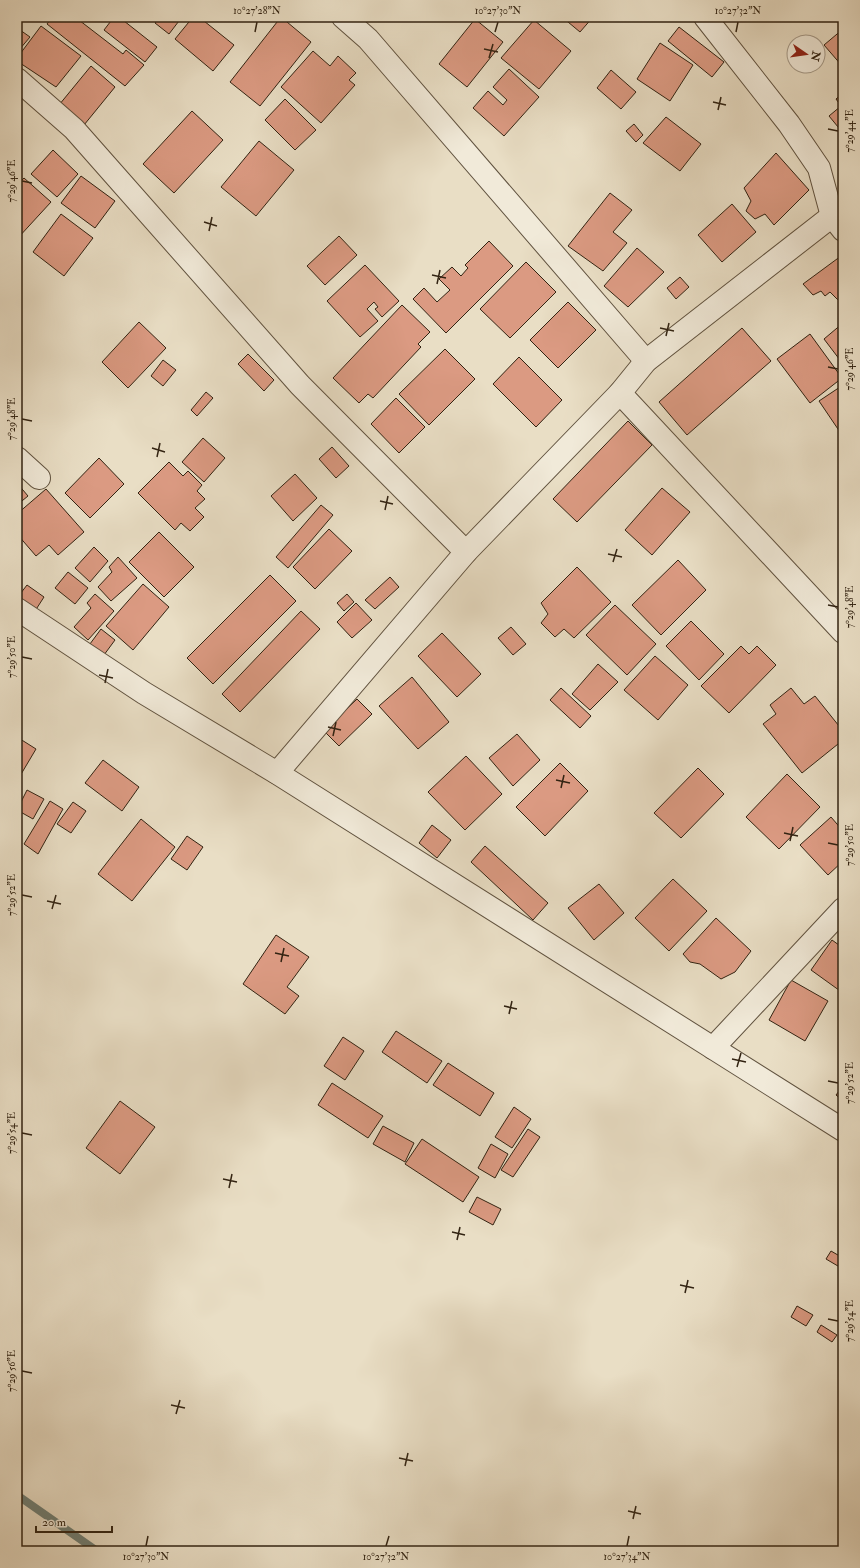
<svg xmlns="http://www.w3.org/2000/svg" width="860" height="1568" font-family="'IM FELL Double Pica',serif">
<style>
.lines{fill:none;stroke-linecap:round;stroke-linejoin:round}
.stream{stroke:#6f7f76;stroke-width:8}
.building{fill:#db9a82;stroke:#322312}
.minor-casing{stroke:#60523f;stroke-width:24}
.tertiary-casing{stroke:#60523f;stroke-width:24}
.minor{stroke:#f1ead9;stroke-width:22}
.tertiary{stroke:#f1ead9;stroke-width:22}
.ticks{fill:none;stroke:#322312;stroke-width:1.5}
.neatline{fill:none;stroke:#322312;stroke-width:1.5}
.ticks-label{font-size:10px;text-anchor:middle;fill:#322312}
</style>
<rect width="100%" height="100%" fill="#e9dec5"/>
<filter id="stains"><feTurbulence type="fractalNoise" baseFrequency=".005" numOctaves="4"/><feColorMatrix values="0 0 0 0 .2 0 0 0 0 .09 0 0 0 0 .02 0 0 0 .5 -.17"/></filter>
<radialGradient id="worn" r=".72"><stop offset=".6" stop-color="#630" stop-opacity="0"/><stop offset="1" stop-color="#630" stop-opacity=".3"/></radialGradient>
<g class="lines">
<!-- stream -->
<path class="stream" d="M17 1495 97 1551"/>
</g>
<!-- building -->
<g class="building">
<path d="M52 17H75L123 54 126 50 144 65 125 86 47 24Z"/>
<path d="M114 17H119L157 47 145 62 104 30Z"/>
<path d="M159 17H182L169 34 155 23Z"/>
<path d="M193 17H199L234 45 213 71 175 39Z"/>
<path d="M281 17 311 42 260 106 230 82Z"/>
<path d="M562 17H593L580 32Z"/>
<path d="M475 19 503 42 467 87 439 64Z"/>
<path d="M534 20 571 51 539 89 501 58Z"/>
<path d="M41 26 81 56 56 87 17 61V58Z"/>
<path d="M679 27 724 62 712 77 668 41Z"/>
<path d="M843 29V67L824 45Z"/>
<path d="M20 30 30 37 19 50 17 49V34Z"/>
<path d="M660 43 693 65 670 101 637 79Z"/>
<path d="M313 51 330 66 338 56 356 73 349 80 355 85 321 123 281 87Z"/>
<path d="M91 66 115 87 84 125 59 105Z"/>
<path d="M509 69 539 97 504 136 473 108 488 91 503 105 507 100 493 87Z"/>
<path d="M611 70 636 92 621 109 597 88Z"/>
<path d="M843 93V133L829 116 841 106 836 99Z"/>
<path d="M285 99 316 130 295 150 265 120Z"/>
<path d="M192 111 223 140 174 193 143 164Z"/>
<path d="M666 117 701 144 680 171 643 143Z"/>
<path d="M634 124 643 135 636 142 626 131Z"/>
<path d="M259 141 294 170 256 216 221 187Z"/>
<path d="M53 150 78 174 57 197 31 174Z"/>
<path d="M776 153 809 190 774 225 765 214 755 219 746 211 751 201 744 188Z"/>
<path d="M81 176 115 201 95 228 61 203Z"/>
<path d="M24 178 51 202 17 239V185Z"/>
<path d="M610 193 632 210 613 232 627 243 603 271 568 246Z"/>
<path d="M732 204 756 232 722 262 698 235Z"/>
<path d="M61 214 93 238 64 276 33 252Z"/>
<path d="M339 236 357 255 325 285 307 266Z"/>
<path d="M489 241 513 266 446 333 413 299 424 288 437 302 450 290 439 279 452 267 461 276 468 268 465 265Z"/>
<path d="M637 248 664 272 628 307 604 286Z"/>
<path d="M841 256 843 259V300L840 302 830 292 825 296 821 291 813 295 803 284Z"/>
<path d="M526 262 556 292 510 338 480 309Z"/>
<path d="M365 265 399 301 382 317 375 309 378 307 374 302 367 309 378 321 360 337 327 301Z"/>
<path d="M680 277 689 287 676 299 667 288Z"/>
<path d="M568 302 596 330 558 368 530 340Z"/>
<path d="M402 305 430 332 418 344 421 347 373 398 368 394 359 403 333 378Z"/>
<path d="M139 322 166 348 128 388 102 362Z"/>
<path d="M843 323V364L824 339Z"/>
<path d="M742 328 771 361 687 435 659 402Z"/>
<path d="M810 334 842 378 810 403 777 359Z"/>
<path d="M445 349 475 379 429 425 399 394Z"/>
<path d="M248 354 274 380 264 391 238 364Z"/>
<path d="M519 357 562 400 536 427 493 384Z"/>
<path d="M163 360 176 370 163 386 151 376Z"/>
<path d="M843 385V435H842L819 401Z"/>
<path d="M206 392 213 398 197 416 191 410Z"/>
<path d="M396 398 425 427 399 453 371 424Z"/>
<path d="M628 421 652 445 577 522 553 499Z"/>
<path d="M203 438 225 458 204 482 182 462Z"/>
<path d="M332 447 349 466 336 478 319 459Z"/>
<path d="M99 458 124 484 90 518 65 493Z"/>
<path d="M169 462 183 476 188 471 202 485 197 491 205 499 195 508 204 517 190 531 181 523 175 530 138 493Z"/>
<path d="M295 474 317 498 293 521 271 496Z"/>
<path d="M17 483 28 496 17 505Z"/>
<path d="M662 488 690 512 652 555 625 530Z"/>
<path d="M46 489 84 532 58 555 49 545 36 556 17 534V514Z"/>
<path d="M321 505 333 515 288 568 276 557Z"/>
<path d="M329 529 352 551 315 589 293 567Z"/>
<path d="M159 532 194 567 164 597 129 562Z"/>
<path d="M94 547 108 561 90 582 75 568Z"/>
<path d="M118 557 137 578 111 601 98 587 112 572 109 567Z"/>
<path d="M678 560 706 590 661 635 632 605Z"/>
<path d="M577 567 611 602 574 638 564 629 555 637 541 623 548 614 541 603Z"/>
<path d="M68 572 88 588 75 604 55 588Z"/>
<path d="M270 575 296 601 213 684 187 658Z"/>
<path d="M390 577 399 587 375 609 365 600Z"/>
<path d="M143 584 169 607 133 650 106 626Z"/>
<path d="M27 585 44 597 35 611 17 598Z"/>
<path d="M95 594 114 611 88 640 74 627 91 608 87 603Z"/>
<path d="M347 594 354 602 344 611 337 603Z"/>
<path d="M356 603 372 620 352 638 337 622Z"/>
<path d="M615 605 656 644 627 675 586 635Z"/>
<path d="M301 611 320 629 240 712 222 694Z"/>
<path d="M691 621 724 654 699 680 666 646Z"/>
<path d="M511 627 526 644 513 655 498 638Z"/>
<path d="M101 629 115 640 101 659 87 648Z"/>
<path d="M442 633 481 674 457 697 418 656Z"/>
<path d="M741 646 749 654 757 646 776 665 729 713 701 686Z"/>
<path d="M655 656 688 685 658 720 624 690Z"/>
<path d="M598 664 618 682 590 710 572 694Z"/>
<path d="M412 677 449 722 418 749 379 706Z"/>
<path d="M561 688 591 716 580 728 550 700Z"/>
<path d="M791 688 804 704 815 696 843 731V740L802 773 763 724 776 714 770 705Z"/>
<path d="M357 699 372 714 339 746 324 731Z"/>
<path d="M517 734 540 760 513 786 489 758Z"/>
<path d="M17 737 36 749 17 781Z"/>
<path d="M466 756 502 794 465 830 428 792Z"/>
<path d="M103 760 139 787 122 811 85 783Z"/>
<path d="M560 763 588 791 545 836 516 807Z"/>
<path d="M698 768 724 794 681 838 654 813Z"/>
<path d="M787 774 820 807 779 849 746 817Z"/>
<path d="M27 790 44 799 33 819 17 810Z"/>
<path d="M50 801 63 809 38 854 24 844Z"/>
<path d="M73 802 86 811 71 833 57 824Z"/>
<path d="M831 817 843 831V861L828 875 800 845Z"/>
<path d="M141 819 175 847 132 901 98 874Z"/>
<path d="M432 825 451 840 437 858 419 843Z"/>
<path d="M187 836 203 847 187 870 171 859Z"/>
<path d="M485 846 548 903 533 920 471 862Z"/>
<path d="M673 879 707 911 669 951 635 918Z"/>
<path d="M599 884 624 913 594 940 568 908Z"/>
<path d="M716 918 751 951 735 972 721 979 700 964 690 962 683 954Z"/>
<path d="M276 935 309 957 287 987 299 996 285 1014 243 984Z"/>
<path d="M832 940 843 948V993L811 970Z"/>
<path d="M791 980 828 1001 805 1041 769 1020Z"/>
<path d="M396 1031 442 1061 427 1083 382 1052Z"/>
<path d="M343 1037 364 1051 345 1080 324 1066Z"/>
<path d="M448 1063 494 1093 480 1116 433 1085Z"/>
<path d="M332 1083 383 1116 368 1138 318 1105Z"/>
<path d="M843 1086V1101L836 1095Z"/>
<path d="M120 1101 155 1127 120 1174 86 1148Z"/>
<path d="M514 1107 531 1119 512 1148 495 1137Z"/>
<path d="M383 1126 414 1143 405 1162 373 1144Z"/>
<path d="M528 1129 540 1137 513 1177 501 1170Z"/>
<path d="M422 1139 479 1177 463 1202 405 1164Z"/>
<path d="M491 1144 508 1154 495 1178 478 1168Z"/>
<path d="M477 1197 501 1209 493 1225 469 1212Z"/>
<path d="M831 1251 843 1258V1269L826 1259Z"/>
<path d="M797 1306 813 1315 806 1326 791 1317Z"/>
<path d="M821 1325 837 1335 832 1342 817 1332Z"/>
</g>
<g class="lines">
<!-- minor casing -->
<g class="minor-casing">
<g id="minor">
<path d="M343 17 368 39 646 361"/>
<path d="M705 17 789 124 819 168 832 216 843 230"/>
<path d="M17 79 74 129 300 385 466 552"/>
<path d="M620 393 843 632"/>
<path d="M17 458 39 478"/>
<path d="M277 773 466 552 620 393 646 361 832 216 843 209"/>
<path d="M713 1048 843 909"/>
</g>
</g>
<!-- tertiary casing -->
<g class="tertiary-casing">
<path id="tertiary" d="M17 609 144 693 277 773 843 1130"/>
</g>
<!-- minor -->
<use href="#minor" class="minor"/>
<!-- tertiary -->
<use href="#tertiary" class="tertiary"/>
</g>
<!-- ticks -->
<path class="ticks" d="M255 32 257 22M495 32 498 22M736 32 738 22M484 49 498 52M489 58 493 44M713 102 726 105M718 110 721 97M828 129 838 131M22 181 32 183M204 222 217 226M209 231 212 217M432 275 446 278M437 284 440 270M660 328 674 331M666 336 669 323M828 367 838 369M22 419 32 421M152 448 165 452M157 457 160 443M380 501 393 504M385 510 388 496M608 554 622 557M613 562 617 549M828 605 838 607M22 657 32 659M99 675 113 678M105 683 108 669M328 727 341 730M333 736 336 722M556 780 570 783M561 788 564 775M784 833 798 836M790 841 793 827M828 843 838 845M22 895 32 897M47 901 61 904M52 909 56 895M275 953 289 956M281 962 284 948M504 1006 517 1009M509 1014 512 1001M732 1059 746 1062M737 1067 741 1053M828 1081 838 1083M22 1133 32 1135M223 1179 237 1182M229 1188 232 1174M452 1232 465 1235M457 1240 460 1227M680 1285 694 1288M685 1293 688 1280M828 1319 838 1321M22 1371 32 1373M171 1405 185 1408M176 1414 180 1400M399 1458 413 1461M405 1466 408 1453M628 1511 641 1514M633 1519 636 1506M146 1546 148 1536M386 1546 389 1536M627 1546 629 1536"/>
<!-- margin -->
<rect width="860" height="1568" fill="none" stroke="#e9dec5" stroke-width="44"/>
<!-- north arrow -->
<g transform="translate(806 54) rotate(103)"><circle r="19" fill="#f1ead9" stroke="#a59a89"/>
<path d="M0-3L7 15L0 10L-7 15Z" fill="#8f2418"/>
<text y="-6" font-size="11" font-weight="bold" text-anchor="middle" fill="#322312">N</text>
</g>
<!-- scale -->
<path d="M36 1526v6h76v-6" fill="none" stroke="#322312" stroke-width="2"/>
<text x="42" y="1526" font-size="12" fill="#322312" stroke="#f1ead9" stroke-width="3" paint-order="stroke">20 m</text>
<rect x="22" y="22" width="816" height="1524" class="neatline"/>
<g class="ticks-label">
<text x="257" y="14">10°27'28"N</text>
<text x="498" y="14">10°27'30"N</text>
<text x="738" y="14">10°27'32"N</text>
<text transform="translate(849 131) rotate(-90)" y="4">7°29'44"E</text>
<text transform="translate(11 181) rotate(-90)" y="4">7°29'46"E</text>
<text transform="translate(849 369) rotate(-90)" y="4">7°29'46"E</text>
<text transform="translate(11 419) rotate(-90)" y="4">7°29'48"E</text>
<text transform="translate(849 607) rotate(-90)" y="4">7°29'48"E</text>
<text transform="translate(11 657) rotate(-90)" y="4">7°29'50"E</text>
<text transform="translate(849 845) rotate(-90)" y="4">7°29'50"E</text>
<text transform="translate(11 895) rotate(-90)" y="4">7°29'52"E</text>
<text transform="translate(849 1083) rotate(-90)" y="4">7°29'52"E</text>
<text transform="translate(11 1133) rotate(-90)" y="4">7°29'54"E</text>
<text transform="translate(849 1321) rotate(-90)" y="4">7°29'54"E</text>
<text transform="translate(11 1371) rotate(-90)" y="4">7°29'56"E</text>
<text x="146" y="1560">10°27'30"N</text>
<text x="386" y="1560">10°27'32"N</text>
<text x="627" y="1560">10°27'34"N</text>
</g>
<rect width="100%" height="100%" filter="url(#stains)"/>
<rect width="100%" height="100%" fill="url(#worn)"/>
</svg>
